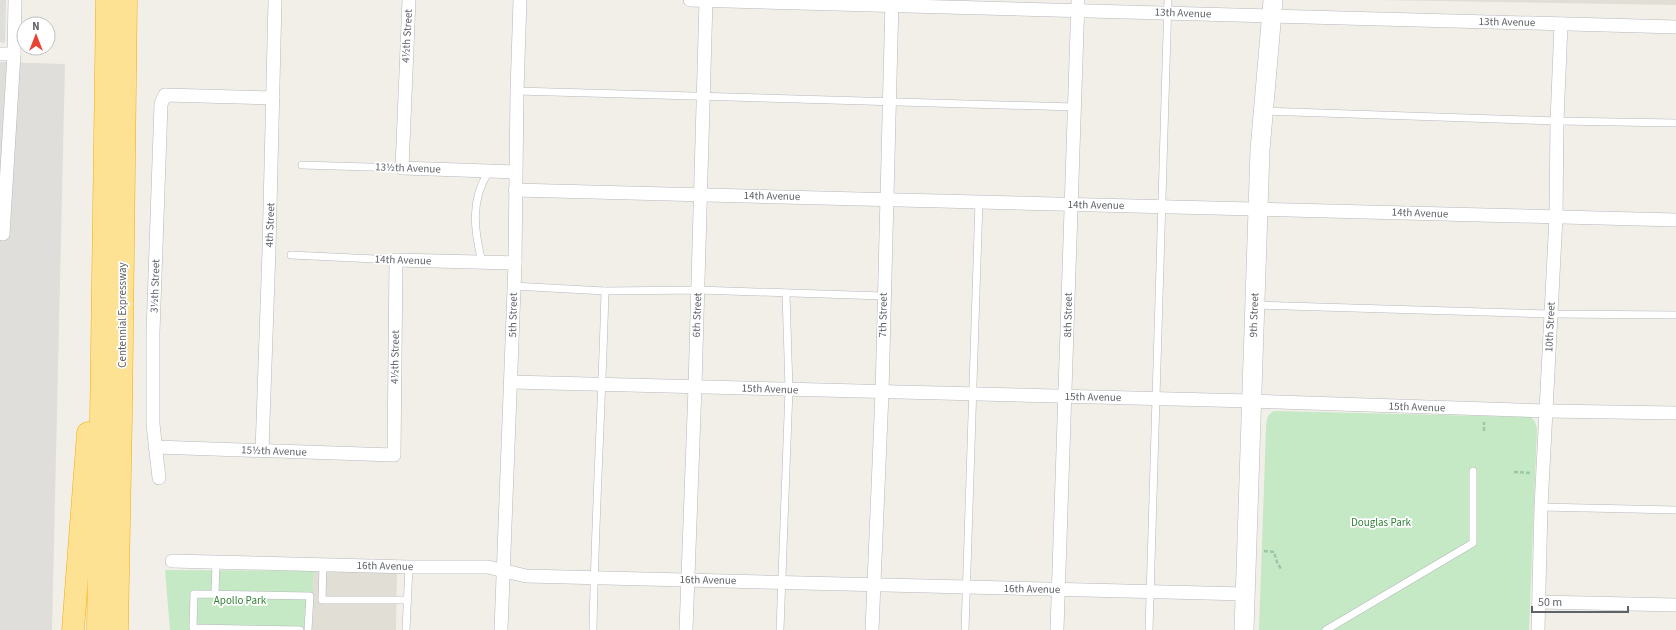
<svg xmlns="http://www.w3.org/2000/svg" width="1676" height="630" font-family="'Source Sans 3',sans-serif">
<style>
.industrial{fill:#e0deda}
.education{fill:#e1ded6}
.green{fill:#c5e8c5}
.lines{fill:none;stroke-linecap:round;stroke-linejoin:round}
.lane-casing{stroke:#b5b8bc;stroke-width:8}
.street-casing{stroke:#b5b8bc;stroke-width:14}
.secondary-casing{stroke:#b6babf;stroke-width:20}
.highway-casing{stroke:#f9ab00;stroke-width:23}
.path{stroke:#9cc7a9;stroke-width:2.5;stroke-dasharray:4 2;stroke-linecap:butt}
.lane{stroke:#fff;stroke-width:7}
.street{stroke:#fff;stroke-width:13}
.secondary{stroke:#fff;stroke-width:19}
.highway{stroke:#fde293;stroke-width:22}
.labels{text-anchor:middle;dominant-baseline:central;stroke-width:3.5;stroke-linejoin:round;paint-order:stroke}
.street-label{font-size:11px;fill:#5f6368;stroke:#fff}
.park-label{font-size:11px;fill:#348238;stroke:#fff}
</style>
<rect width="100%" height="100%" fill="#f1efe8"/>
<!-- industrial -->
<g class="industrial">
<path d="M0 0H6L5 43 0 42Z"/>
<path d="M0 62 65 64 52 630H0Z"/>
</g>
<!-- education -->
<g class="education">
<path d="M1376 0H1676V5Z"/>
<path d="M314 571H397L396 630H311Z"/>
</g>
<!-- green -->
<g class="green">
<path d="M1274 411 1531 417 1535 422 1537 428 1529 630H1259L1266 428C1267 420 1266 415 1274 411Z"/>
<path d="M165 570 314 571 311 630H170Z"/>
</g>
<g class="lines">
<!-- lane casing -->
<g class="lane-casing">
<g id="lane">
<path d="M517 91 1074 107"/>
<path d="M1264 111 1557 121 1676 123"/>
<path d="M302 165 402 168"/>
<path d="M291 255 396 260"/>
<path d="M482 262C474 230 470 200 489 171"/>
<path d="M513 286 605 291 698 290 883 296"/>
<path d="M1256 305 1550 314 1676 315"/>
<path d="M1541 507 1676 510"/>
<path d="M323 565 322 600H407"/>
<path d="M215 594 216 562"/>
<path d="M300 630 193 628 194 594 310 596 308 630"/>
<path d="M406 630 409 567"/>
<path d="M593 630C595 517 602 404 605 291"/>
<path d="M780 630 789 389 786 293"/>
<path d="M965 630 979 201"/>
<path d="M1149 630 1168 0"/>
<path d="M1326 630 1473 543V471"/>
</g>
</g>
<!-- street casing -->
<g class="street-casing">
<g id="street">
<path d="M409 0 402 168 515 172"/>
<path d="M690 0 1676 27"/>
<path d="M0 54H14"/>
<path d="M515 190 1676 220"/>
<path d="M3 234 14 54 15 0"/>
<path d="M511 382 1251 401 1546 411 1676 413"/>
<path d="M155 447 394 455 396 260 515 263"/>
<path d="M262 451 269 250 275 0"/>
<path d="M159 478 153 424V333L161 104 165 95 273 98"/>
<path d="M172 561 409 567H488L526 576 1245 594"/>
<path d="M1540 602 1676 605"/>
<path d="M501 630 515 263 517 91 520 0"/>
<path d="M686 630 695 387 706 0"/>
<path d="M872 630 882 393 892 0"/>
<path d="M1057 630 1078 0"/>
<path d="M1538 630 1541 507 1556 217 1557 121 1561 24"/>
</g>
</g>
<!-- secondary casing -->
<g class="secondary-casing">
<path id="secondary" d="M1244 630 1260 150 1273 0"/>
</g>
<!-- highway casing -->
<g class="highway-casing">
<g id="highway">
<path d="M73 630 88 433"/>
<path d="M98 630 107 0"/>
<path d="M117 630 121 416 126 0"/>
</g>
</g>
<!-- path -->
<g class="path">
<path d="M1484 431V422"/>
<path d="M1514 472 1531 473"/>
<path d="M1264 551 1274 552 1277 562 1281 569"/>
</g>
<!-- lane -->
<use href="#lane" class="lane"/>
<!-- street -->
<use href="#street" class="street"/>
<!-- secondary -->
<use href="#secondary" class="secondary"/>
<!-- highway -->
<use href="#highway" class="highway"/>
</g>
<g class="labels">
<!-- street labels -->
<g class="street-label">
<text transform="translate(1183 13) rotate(2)">13th Avenue</text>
<text transform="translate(1507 22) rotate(1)">13th Avenue</text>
<text transform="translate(407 36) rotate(-87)">4½th Street</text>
<text transform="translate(408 168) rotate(2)">13½th Avenue</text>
<text transform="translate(772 196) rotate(1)">14th Avenue</text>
<text transform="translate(1096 205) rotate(1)">14th Avenue</text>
<text transform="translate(1420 213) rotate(2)">14th Avenue</text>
<text transform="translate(270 225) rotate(-88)">4th Street</text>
<text transform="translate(403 260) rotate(2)">14th Avenue</text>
<text transform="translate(155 286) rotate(-88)">3½th Street</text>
<text transform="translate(122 315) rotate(-90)">Centennial Expressway</text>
<text transform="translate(513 315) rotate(-89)">5th Street</text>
<text transform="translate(697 315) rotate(-88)">6th Street</text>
<text transform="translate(883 315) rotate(-89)">7th Street</text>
<text transform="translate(1068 315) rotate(-89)">8th Street</text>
<text transform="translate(1254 315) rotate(-88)">9th Street</text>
<text transform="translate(1550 327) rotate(-87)">10th Street</text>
<text transform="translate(395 357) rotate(-89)">4½th Street</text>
<text transform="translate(770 389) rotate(2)">15th Avenue</text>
<text transform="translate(1093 397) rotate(1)">15th Avenue</text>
<text transform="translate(1417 407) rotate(2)">15th Avenue</text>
<text transform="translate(274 451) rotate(2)">15½th Avenue</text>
<text transform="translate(385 566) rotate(1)">16th Avenue</text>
<text transform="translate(708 580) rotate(1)">16th Avenue</text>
<text transform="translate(1032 589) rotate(1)">16th Avenue</text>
</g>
<!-- park labels -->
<g class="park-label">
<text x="1381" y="522">Douglas Park</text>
<text x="240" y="600">Apollo Park</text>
</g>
</g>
<!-- north arrow -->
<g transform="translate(36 36)"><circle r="19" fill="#ffffff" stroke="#bfc1c3"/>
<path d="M0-3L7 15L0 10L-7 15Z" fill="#ea4335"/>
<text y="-6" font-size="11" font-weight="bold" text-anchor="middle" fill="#5f6368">N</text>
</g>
<!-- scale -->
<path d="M1532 606v6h96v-6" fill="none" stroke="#5f6368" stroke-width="2"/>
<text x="1538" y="606" font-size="12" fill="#5f6368" stroke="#ffffff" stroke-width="3" paint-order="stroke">50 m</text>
</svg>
